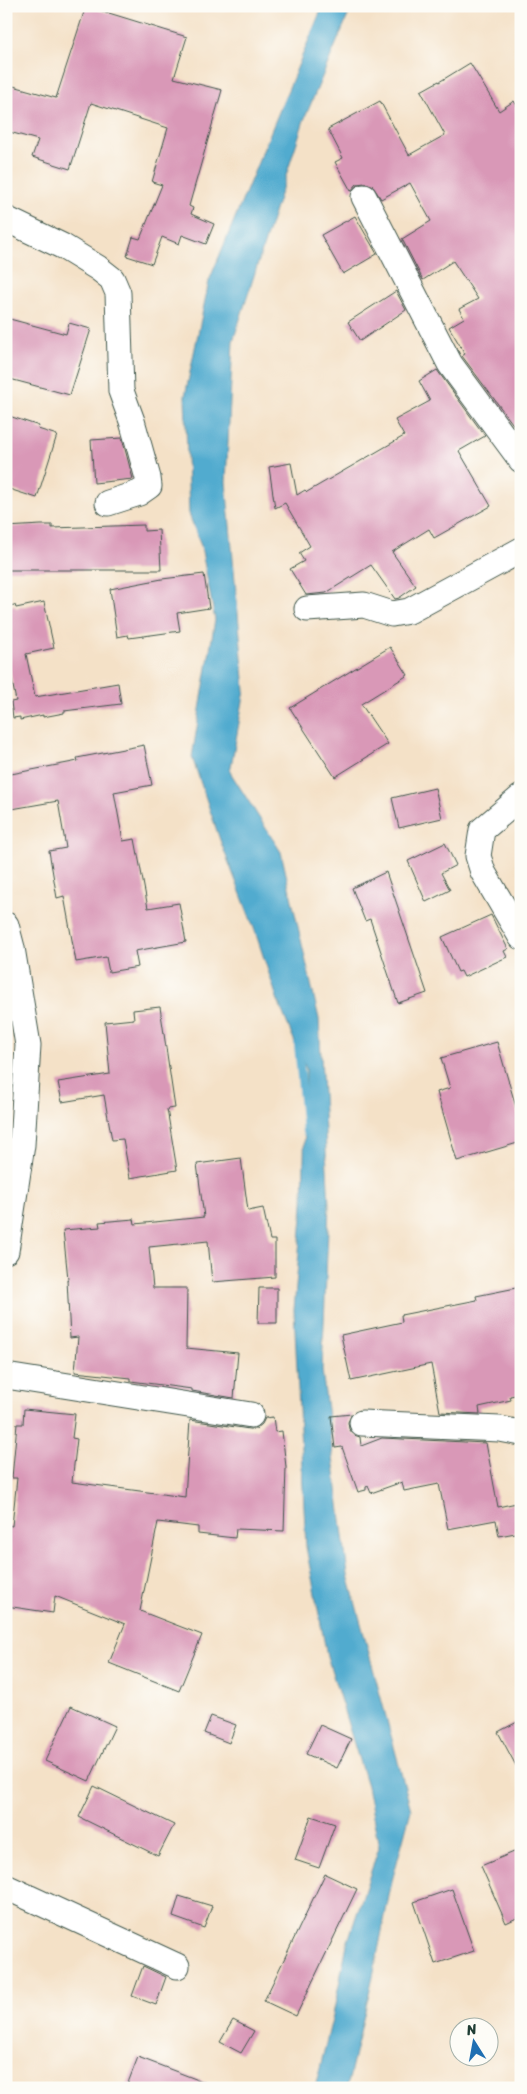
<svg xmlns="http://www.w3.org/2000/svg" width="527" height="2094" font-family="Sriracha,sans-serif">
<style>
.water{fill:#51abcf;stroke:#387482}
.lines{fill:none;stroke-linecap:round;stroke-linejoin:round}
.stream{stroke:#51abcf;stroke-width:8}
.building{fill:#d998b7}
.minor-casing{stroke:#3f564a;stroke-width:27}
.minor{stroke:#fff;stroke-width:25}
</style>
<rect width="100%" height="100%" fill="#fdfcf7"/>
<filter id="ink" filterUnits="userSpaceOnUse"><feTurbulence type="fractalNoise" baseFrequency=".02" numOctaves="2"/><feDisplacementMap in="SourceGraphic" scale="10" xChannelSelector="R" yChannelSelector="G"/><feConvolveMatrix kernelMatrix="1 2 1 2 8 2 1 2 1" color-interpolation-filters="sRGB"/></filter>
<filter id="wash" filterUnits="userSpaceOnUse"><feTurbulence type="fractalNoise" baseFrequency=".0096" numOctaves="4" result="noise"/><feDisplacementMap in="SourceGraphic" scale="20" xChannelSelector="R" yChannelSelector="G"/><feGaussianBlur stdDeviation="1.12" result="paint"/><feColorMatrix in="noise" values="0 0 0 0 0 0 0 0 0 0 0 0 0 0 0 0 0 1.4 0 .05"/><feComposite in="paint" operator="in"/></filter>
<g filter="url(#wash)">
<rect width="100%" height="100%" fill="#f4e1c7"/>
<!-- water -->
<path class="water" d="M321 6H352L304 120 233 341 226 482 245 690 230 772 281 852 319 1019 329 1206 322 1370 348 1575 411 1810 392 1881 373 1976 347 2088H315L333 2015 347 1944 379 1847 367 1786 327 1656 306 1547 294 1310 303 1205 306 1069 278 1001 254 928 220 840 192 757 215 620 201 546 189 514 185 396 209 281 319 15Z"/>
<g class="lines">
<!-- stream -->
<path class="stream" d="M298 1044 306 1132"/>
</g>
<g id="blocks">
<!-- building -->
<g class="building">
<path d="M86 6 187 37 174 78 222 90 189 206 193 208 191 214 214 224 206 244 182 235 179 244 162 237 152 264 127 256 133 237 140 239 162 185 152 182 168 128 91 103 70 169 32 157 38 140 6 131V84L56 98Z"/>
<path d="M470 63 499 111 514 101 521 112V435L462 356 465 354 449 327 464 318 459 309 478 299 453 261 423 280 402 239 431 221 410 183 381 199 372 185 365 183 357 184 351 191 335 162 343 158 328 129 380 101 409 155 445 135 421 91 439 81V82Z"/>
<path d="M355 216 377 254 343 274 321 235Z"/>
<path d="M396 291 406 310 360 341 348 322Z"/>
<path d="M6 318 66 334 69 323 91 329 70 395 6 378Z"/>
<path d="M437 370 485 436 459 451 491 506 434 538 429 529 392 552 416 586 399 598 395 599 371 565 326 593 306 595 290 569 304 561 299 553 310 546 285 503 275 508 269 467 291 463 297 495 305 490 307 492 404 436 395 420 430 401 419 381Z"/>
<path d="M6 415 39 426 38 429 57 435 37 498 6 488Z"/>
<path d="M122 438 133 479 94 483 91 440Z"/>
<path d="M41 525H52V528L144 525V531L159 530 161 570H6V527Z"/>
<path d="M204 574 209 608 177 613 180 631 129 638 128 635 117 637 110 589 162 579Z"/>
<path d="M44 602 54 648 26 654 35 697 118 683 121 704 64 711V713L43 717V715L20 720V717L13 718 11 702 16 701 9 666H6V606L15 605 16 608Z"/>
<path d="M390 647 408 675 361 704 388 744 335 777 290 708Z"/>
<path d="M144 745 152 785 114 792 123 841 135 839 148 908 179 903 186 942 135 951 138 967 109 972 106 957 76 962 64 896 57 898 49 851 66 848 58 801 6 810V775L78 761 77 758Z"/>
<path d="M435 788 442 818 399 828 392 798Z"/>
<path d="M445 843 456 865 441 873 450 890 426 902 408 861Z"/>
<path d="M386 872 427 993 398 1003 370 919 365 921 352 888Z"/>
<path d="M491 915 508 949 504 951 507 957 464 977 461 971 458 972 442 937Z"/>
<path d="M160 1007 175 1108 167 1109 177 1170 130 1178 123 1139 112 1140 104 1095 62 1102 58 1082 110 1074 105 1022 134 1019 133 1010Z"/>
<path d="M497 1042 521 1124V1142L457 1161 437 1092 450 1088 441 1058Z"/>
<path d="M241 1158 248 1211 263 1208 270 1240H275V1277L212 1282 208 1241 149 1247 153 1288H187L186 1348 238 1353 234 1398 192 1391V1389L131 1381V1378L75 1372 78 1337 70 1338 67 1280 68 1279 63 1230 100 1227 99 1222 134 1219 135 1224 204 1217 197 1164Z"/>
<path d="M521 1287V1394L510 1396 511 1400 479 1407 480 1414 440 1412 431 1364 351 1381 341 1335 402 1322 401 1315 477 1300 476 1296Z"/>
<path d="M259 1288H277V1323H258Z"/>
<path d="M24 1409 75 1414 72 1438 77 1439 72 1482 185 1497 190 1420 249 1429H256L262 1424 265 1418 273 1417 275 1432 282 1431 286 1467 284 1531 236 1529 235 1538 198 1534V1527L158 1522 140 1611 202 1635 179 1691 109 1663 125 1624 55 1596 53 1613 6 1606V1525L12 1526 17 1478H12L17 1424H23Z"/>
<path d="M352 1414 348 1422 349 1429 354 1435 360 1437 361 1446 382 1438 486 1443 498 1507 521 1502V1532L499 1536 496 1520 448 1529 439 1484 404 1491 402 1482 371 1493 368 1486 366 1487V1490L358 1492 342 1447 335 1448 331 1416Z"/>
<path d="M71 1706 115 1726 89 1781 45 1761Z"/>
<path d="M211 1716 236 1725 229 1743 204 1733Z"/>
<path d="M521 1720V1775L498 1732Z"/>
<path d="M320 1725 351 1739 337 1768 306 1754Z"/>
<path d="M94 1786 174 1825 158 1856 79 1817Z"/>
<path d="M311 1816 335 1824 319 1868 295 1860Z"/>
<path d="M521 1849V1916L506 1923 481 1866Z"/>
<path d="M325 1874 357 1889 296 2016 264 2001Z"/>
<path d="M452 1889 474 1951 435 1964 414 1902Z"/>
<path d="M179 1896 212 1906 204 1928 173 1917Z"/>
<path d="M143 1966 166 1977 156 2005 132 1996Z"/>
<path d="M233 2020 254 2031 241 2053 220 2042Z"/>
<path d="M138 2057 214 2086V2088H126Z"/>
</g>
</g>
</g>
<g filter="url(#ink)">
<use href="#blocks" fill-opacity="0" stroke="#3f564a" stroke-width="1"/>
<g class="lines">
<!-- minor casing -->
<g class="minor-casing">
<g id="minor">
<path d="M364 197 450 364 521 460"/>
<path d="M6 219 62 246 98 268 112 279 118 293 121 391 132 421 148 478 149 486 139 493 108 503"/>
<path d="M307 609 364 605 392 614 409 611 521 550"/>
<path d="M521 797 482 830 478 856 483 872 521 937"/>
<path d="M6 925 12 948 28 1045 22 1145 6 1251"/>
<path d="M6 1376 251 1415"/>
<path d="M362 1423 500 1429 521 1433"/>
<path d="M6 1887 177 1966"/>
</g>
</g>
<!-- minor -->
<use href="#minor" class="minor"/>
</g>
</g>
<!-- margin -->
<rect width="527" height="2094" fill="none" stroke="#fdfcf7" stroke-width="25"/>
<!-- north arrow -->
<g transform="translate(474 2042) rotate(349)"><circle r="24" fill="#fdfcf7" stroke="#a4b0a9"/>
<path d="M0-4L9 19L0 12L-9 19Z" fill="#1f6fb2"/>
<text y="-8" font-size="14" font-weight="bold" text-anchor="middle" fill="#1f3d34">N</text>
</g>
</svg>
